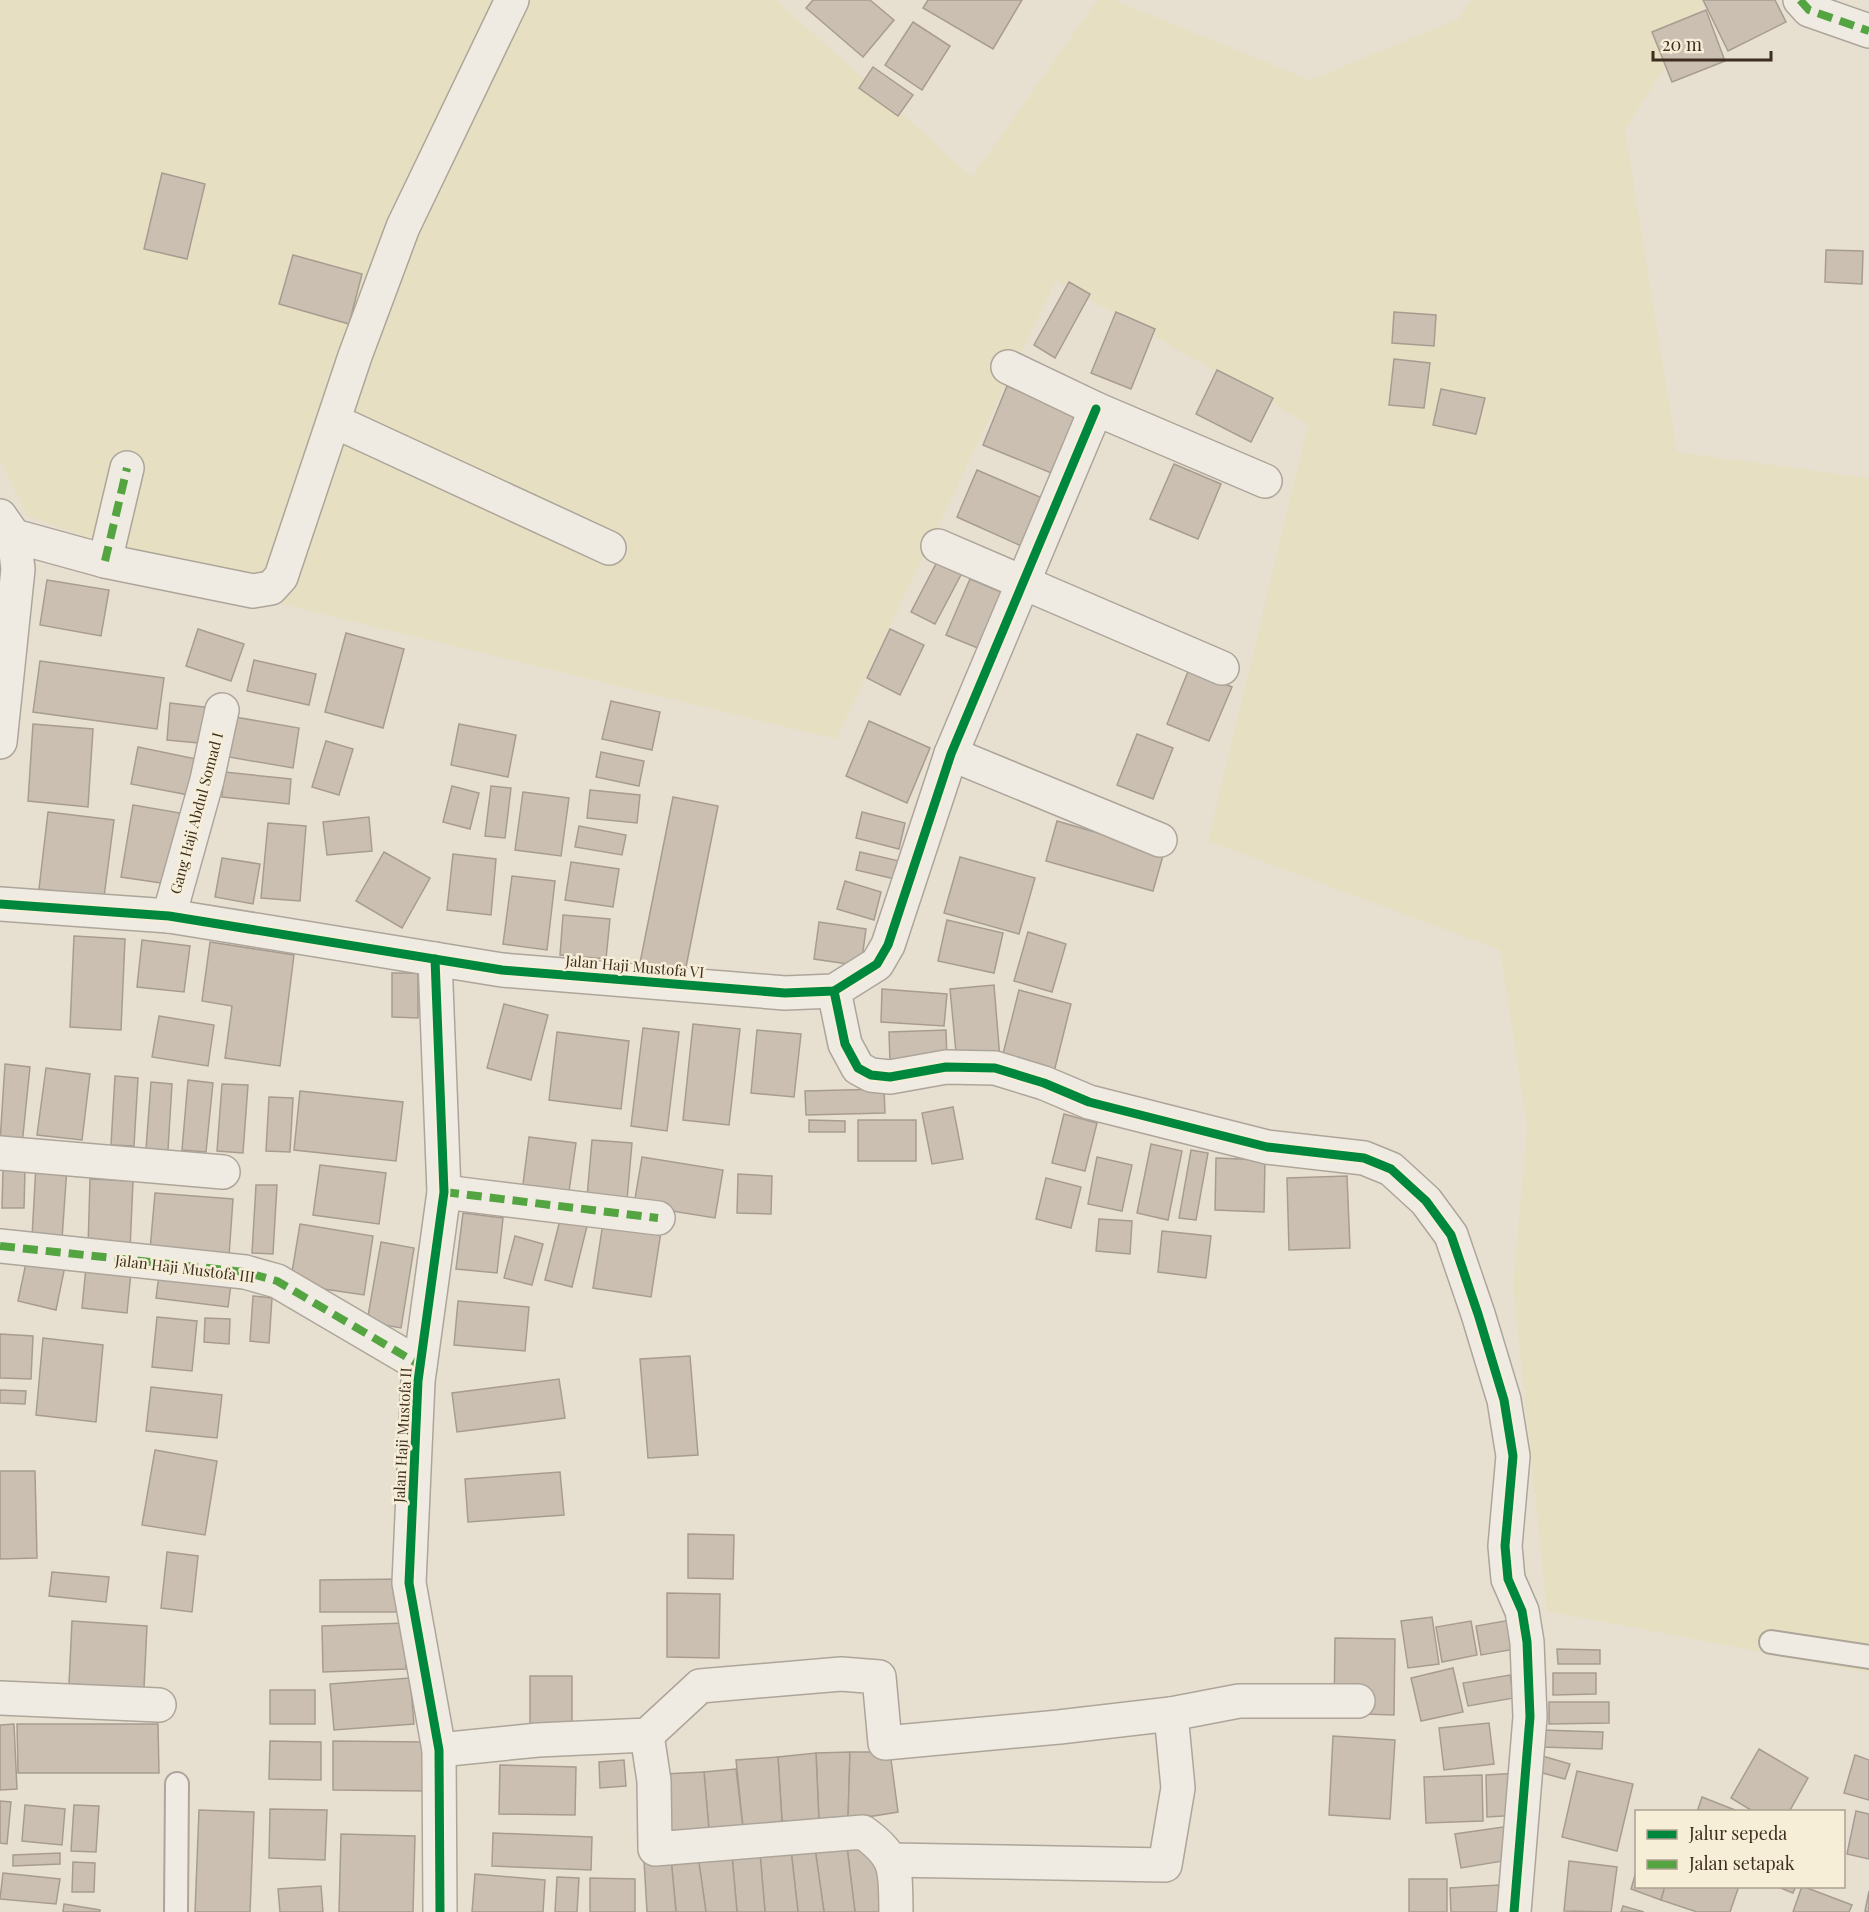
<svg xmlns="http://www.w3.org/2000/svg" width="1869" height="1912" font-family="'Playfair Display',serif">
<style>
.farmland{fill:#e6dfc2}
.building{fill:#cbbfb2;stroke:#a89c90;stroke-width:1.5}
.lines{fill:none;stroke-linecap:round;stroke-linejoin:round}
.lane-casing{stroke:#ada599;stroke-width:26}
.street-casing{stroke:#ada599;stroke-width:36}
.lane{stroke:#efebe3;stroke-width:22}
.street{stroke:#efebe3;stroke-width:33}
.quiet{stroke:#54a441;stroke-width:8;stroke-dasharray:15 8;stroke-linecap:butt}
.cycleway-casing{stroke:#f7eed8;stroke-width:13}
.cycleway{stroke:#00873e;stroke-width:9}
.labels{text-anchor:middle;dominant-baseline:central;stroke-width:5;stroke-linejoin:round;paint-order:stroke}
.street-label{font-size:15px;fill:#3d2e20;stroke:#f7eed8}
</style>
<rect width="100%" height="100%" fill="#e7e0d1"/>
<!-- farmland -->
<path class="farmland" d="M0 0H776L972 177 1097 0H1114L1310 80 1458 19 1471 0H1707L1625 130 1677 452 1869 478V1673L1547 1611 1513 1288 1527 1127 1500 950 1208 841 1308 424 1056 280 836 739 268 601 27 516 0 461Z"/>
<!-- building -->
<g class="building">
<path d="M813 0H870L894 20 863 57 806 8Z"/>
<path d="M928 0H1022L993 49 923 8Z"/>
<path d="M1703 0H1775L1786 22 1728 51Z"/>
<path d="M1706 10 1725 61 1672 82 1652 32Z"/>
<path d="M913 22 950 46 922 90 885 65Z"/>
<path d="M873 67 913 95 898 116 859 88Z"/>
<path d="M162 173 205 184 187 259 144 249Z"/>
<path d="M1826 250 1863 251 1862 284 1825 282Z"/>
<path d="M293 255 362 274 349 324 279 304Z"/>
<path d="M1069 282 1090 294 1055 358 1034 345Z"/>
<path d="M1116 312 1155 329 1131 389 1091 373Z"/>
<path d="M1394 312 1436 315 1434 346 1392 343Z"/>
<path d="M1394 359 1430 363 1424 408 1389 405Z"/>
<path d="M1217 370 1273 398 1251 442 1196 414Z"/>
<path d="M1007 386 1084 418 1061 477 983 445Z"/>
<path d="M1441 389 1485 398 1476 434 1433 425Z"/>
<path d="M1174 464 1221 484 1198 539 1150 519Z"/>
<path d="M977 470 1049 501 1028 549 957 517Z"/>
<path d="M939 558 963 571 935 624 911 612Z"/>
<path d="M970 579 1008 595 985 651 946 635Z"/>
<path d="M47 580 109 590 101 636 40 625Z"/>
<path d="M198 629 244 644 231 681 186 666Z"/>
<path d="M890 629 924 645 900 695 867 678Z"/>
<path d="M346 633 404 649 383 728 325 712Z"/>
<path d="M254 660 316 674 309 705 247 691Z"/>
<path d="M40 661 164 678 157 729 33 712Z"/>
<path d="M1189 669 1232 687 1209 741 1167 724Z"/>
<path d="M611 701 660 712 652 750 602 739Z"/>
<path d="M170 703 212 708 209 744 167 740Z"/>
<path d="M229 716 299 728 293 768 223 756Z"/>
<path d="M869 721 930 748 907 803 846 776Z"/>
<path d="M33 724 93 729 88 807 28 801Z"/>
<path d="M459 724 516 735 508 777 451 765Z"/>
<path d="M1137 734 1173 748 1153 799 1117 785Z"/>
<path d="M326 741 353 749 339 795 312 787Z"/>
<path d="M138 747 201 760 194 796 131 784Z"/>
<path d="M601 752 644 761 639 786 596 777Z"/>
<path d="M224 772 291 779 289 804 222 797Z"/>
<path d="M452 786 479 793 470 829 443 822Z"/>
<path d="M491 786 511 788 505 838 485 836Z"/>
<path d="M590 790 640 795 637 823 587 818Z"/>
<path d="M523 792 569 798 561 856 515 850Z"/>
<path d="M673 797 718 806 685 972 640 963Z"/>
<path d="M133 805 186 814 174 885 121 877Z"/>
<path d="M48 812 114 820 104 897 39 889Z"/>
<path d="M862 812 905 823 899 849 856 838Z"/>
<path d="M369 817 372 851 327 855 323 822Z"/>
<path d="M1057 821 1164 852 1153 891 1046 861Z"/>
<path d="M268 823 306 826 300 901 261 898Z"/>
<path d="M579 826 626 835 622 855 575 847Z"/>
<path d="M384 852 430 878 402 928 356 901Z"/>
<path d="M860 852 899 861 895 879 856 870Z"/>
<path d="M453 854 496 859 491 915 447 910Z"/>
<path d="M960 857 1035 878 1019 934 944 913Z"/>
<path d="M222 858 260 864 253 904 215 897Z"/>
<path d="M571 862 619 869 613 907 565 900Z"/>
<path d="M512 876 555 881 547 950 503 944Z"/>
<path d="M845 881 881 892 874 920 837 909Z"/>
<path d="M563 915 610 919 606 959 560 955Z"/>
<path d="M947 920 1003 933 994 973 938 961Z"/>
<path d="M819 922 866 929 861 966 814 959Z"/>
<path d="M1028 932 1066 944 1052 992 1014 981Z"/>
<path d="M74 936 125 939 121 1030 70 1027Z"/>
<path d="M142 940 190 946 184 992 137 987Z"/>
<path d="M210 942 294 955 280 1066 225 1058 232 1006 202 1001Z"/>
<path d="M392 973H418V1018L392 1017Z"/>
<path d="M994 985 1000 1059 957 1063 950 989Z"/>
<path d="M882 989 947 994 944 1026 881 1022Z"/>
<path d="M1019 990 1071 1004 1054 1072 1002 1058Z"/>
<path d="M504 1004 548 1015 531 1080 487 1068Z"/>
<path d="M159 1016 214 1025 208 1066 152 1057Z"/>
<path d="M693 1024 740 1029 729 1125 683 1120Z"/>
<path d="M643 1028 679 1032 667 1131 631 1126Z"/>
<path d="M757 1030 801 1034 794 1097 751 1093Z"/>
<path d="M946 1030 947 1062 890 1064 889 1032Z"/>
<path d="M557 1032 629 1041 621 1109 549 1100Z"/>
<path d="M5 1064 30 1067 22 1145 0 1142Z"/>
<path d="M46 1068 90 1074 82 1140 37 1135Z"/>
<path d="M115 1076 138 1078 134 1146 111 1145Z"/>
<path d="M188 1080 213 1083 206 1152 182 1150Z"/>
<path d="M151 1082 172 1084 168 1150 146 1149Z"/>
<path d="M222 1084 248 1085 243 1153 217 1151Z"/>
<path d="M884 1089 885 1113 806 1115 805 1091Z"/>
<path d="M300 1091 403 1102 396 1161 294 1150Z"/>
<path d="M269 1097 293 1098 290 1152 266 1151Z"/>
<path d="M953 1107 963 1159 932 1164 922 1113Z"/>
<path d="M1064 1114 1097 1123 1085 1171 1052 1163Z"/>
<path d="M809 1120 845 1121V1132H809Z"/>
<rect x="858" y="1120" width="58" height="41"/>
<path d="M529 1137 576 1143 568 1198 522 1192Z"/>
<path d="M592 1140 632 1143 627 1200 587 1197Z"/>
<path d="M1151 1144 1182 1151 1168 1220 1137 1213Z"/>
<path d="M1191 1150 1208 1153 1196 1220 1179 1218Z"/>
<path d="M642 1157 723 1170 715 1218 634 1205Z"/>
<path d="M1097 1157 1132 1165 1122 1211 1088 1204Z"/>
<path d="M1216 1158 1265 1160 1264 1212 1215 1210Z"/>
<path d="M36 1165 67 1167 62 1239 32 1237Z"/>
<path d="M320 1165 386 1173 379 1224 313 1215Z"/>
<path d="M3 1169 25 1170 24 1208H2Z"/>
<path d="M738 1174 772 1176 771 1214 737 1213Z"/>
<path d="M1347 1176 1350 1248 1289 1250 1287 1178Z"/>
<path d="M1046 1178 1081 1187 1071 1228 1036 1219Z"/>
<path d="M90 1179 133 1181 130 1250 88 1248Z"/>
<path d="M256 1185H277L273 1254 252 1253Z"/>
<path d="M155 1193 233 1199 229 1256 150 1250Z"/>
<path d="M463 1213 503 1218 497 1273 456 1269Z"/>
<path d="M561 1216 588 1222 572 1287 545 1280Z"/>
<path d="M604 1216 662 1225 651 1297 593 1288Z"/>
<path d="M1099 1219 1132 1221 1130 1254 1096 1251Z"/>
<path d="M300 1224 373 1236 364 1295 290 1284Z"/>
<path d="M1162 1231 1211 1236 1206 1278 1158 1272Z"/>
<path d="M515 1236 543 1244 532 1285 504 1278Z"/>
<path d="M381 1242 414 1248 401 1328 367 1322Z"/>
<path d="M27 1258 65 1266 56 1310 18 1301Z"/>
<path d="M86 1267 131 1272 127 1313 82 1308Z"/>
<path d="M159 1275 231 1284 228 1307 156 1298Z"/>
<path d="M253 1296 272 1298 269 1343 250 1341Z"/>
<path d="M458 1301 529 1307 525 1351 454 1345Z"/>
<path d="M157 1317 197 1321 192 1371 152 1367Z"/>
<path d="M205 1318 230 1319 229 1344 204 1342Z"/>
<path d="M0 1334 33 1336 31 1379 0 1378Z"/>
<path d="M43 1338 103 1345 96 1422 36 1415Z"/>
<path d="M690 1356 698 1455 648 1458 640 1359Z"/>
<path d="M559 1379 565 1418 457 1432 452 1393Z"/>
<path d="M151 1387 222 1395 217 1438 146 1431Z"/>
<path d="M0 1390 26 1391 25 1404 0 1403Z"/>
<path d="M155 1450 217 1461 205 1535 142 1525Z"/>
<path d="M0 1471H35L37 1558 0 1559Z"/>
<path d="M560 1472 564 1515 468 1522 465 1479Z"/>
<path d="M688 1534 734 1535 733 1579 688 1578Z"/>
<path d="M167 1552 198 1556 192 1612 161 1608Z"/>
<path d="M52 1572 109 1577 106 1602 49 1596Z"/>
<path d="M401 1579V1612H320V1580Z"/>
<path d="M667 1593 720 1594 719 1658 667 1657Z"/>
<path d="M1432 1617 1439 1664 1408 1668 1401 1621Z"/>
<path d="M1516 1619 1521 1648 1481 1655 1476 1626Z"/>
<path d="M72 1621 147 1626 144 1688 69 1684Z"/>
<path d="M1471 1621 1477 1655 1442 1662 1436 1627Z"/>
<path d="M405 1623 406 1669 323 1672 322 1626Z"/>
<path d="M1335 1638 1395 1639 1394 1715 1334 1713Z"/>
<path d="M1557 1649 1600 1650V1664H1558Z"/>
<path d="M1453 1668 1463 1712 1421 1721 1411 1678Z"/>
<path d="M1553 1673H1596V1694L1553 1695Z"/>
<path d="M1510 1675 1514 1698 1468 1706 1463 1683Z"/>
<path d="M530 1676H572V1724L530 1725Z"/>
<path d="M410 1678 414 1724 334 1730 330 1684Z"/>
<rect x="270" y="1690" width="45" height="34"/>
<path d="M1549 1702H1609V1723L1549 1724Z"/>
<path d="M1489 1723 1494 1764 1444 1770 1439 1728Z"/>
<path d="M14 1724 17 1789 0 1790V1725Z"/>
<path d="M17 1724H158L159 1773H18Z"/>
<path d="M1542 1730 1603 1732 1602 1749 1542 1747Z"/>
<path d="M1333 1736 1395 1740 1390 1819 1329 1815Z"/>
<path d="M270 1741 321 1742V1780L269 1779Z"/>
<path d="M333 1741 424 1742V1791L333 1790Z"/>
<path d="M1759 1749 1808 1778 1789 1812H1754L1731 1798Z"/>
<path d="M850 1752 848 1820 819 1822 816 1753Z"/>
<path d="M850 1752H890L898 1812 848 1820Z"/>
<path d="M816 1753 819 1822 782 1821 778 1757Z"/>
<path d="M1539 1755 1570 1764 1565 1779 1535 1771Z"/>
<path d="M1855 1755 1869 1760V1800L1844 1793Z"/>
<path d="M778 1757 782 1821 743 1828 736 1760Z"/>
<path d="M624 1760 626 1786 600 1788 599 1762Z"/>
<path d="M500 1765 576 1767 575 1815 499 1814Z"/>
<path d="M736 1769 743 1828 709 1830 704 1772Z"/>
<path d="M1577 1771 1633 1784 1617 1851 1562 1837Z"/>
<path d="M704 1772 709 1830 667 1835 663 1774Z"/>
<path d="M1519 1773 1520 1815 1487 1817 1486 1775Z"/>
<path d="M1482 1775 1483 1821 1426 1823 1424 1777Z"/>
<path d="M1702 1797 1740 1812H1697Z"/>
<path d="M0 1801 11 1802 7 1844 0 1843Z"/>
<path d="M25 1805 65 1809 62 1845 22 1841Z"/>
<path d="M74 1805 99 1806 96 1852 71 1851Z"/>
<path d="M270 1809 327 1810 325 1860 269 1858Z"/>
<path d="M199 1810 254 1812 250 1912H195Z"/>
<path d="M1856 1811 1869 1814V1859L1847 1854Z"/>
<path d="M1510 1826 1515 1859 1461 1868 1455 1834Z"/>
<path d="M493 1833 592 1837 591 1870 492 1866Z"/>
<path d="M341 1834 415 1836 413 1912H339Z"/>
<path d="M847 1847 880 1854 889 1909 879 1912H855Z"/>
<path d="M847 1847 855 1912H824L815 1848Z"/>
<path d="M815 1848 824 1912H798L791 1850Z"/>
<path d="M791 1850 798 1912H765L760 1853Z"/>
<path d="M60 1853V1864L13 1866V1855Z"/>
<path d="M760 1853 765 1912H737L732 1855Z"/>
<path d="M732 1855 737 1912H706L698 1856Z"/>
<path d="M698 1856 706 1912H676L671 1858Z"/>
<path d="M671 1858 676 1912H647L644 1861Z"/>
<path d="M1569 1861 1617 1867 1611 1912 1564 1911Z"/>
<path d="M73 1862 95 1863 94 1892H72Z"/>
<path d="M1636 1872V1886H1665L1661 1900 1631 1889Z"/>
<path d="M3 1873 60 1879 56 1904 0 1899Z"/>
<path d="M475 1874 545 1880 543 1912H472Z"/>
<path d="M557 1877 579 1878 577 1912H555Z"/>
<path d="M590 1878 635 1879V1912H590Z"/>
<rect x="1409" y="1879" width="38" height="33"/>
<path d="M1499 1885 1500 1912H1451L1450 1888Z"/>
<path d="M321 1886 323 1912H280L278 1889Z"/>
<path d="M1665 1886H1739L1730 1912H1697L1661 1900Z"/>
<path d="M1776 1886H1796L1793 1893Z"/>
<path d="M1802 1886 1852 1905 1849 1912H1793Z"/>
<path d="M1869 1891V1912H1867L1865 1911Z"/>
<path d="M64 1904 100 1910V1912H63Z"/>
<path d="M1623 1906 1644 1912H1621Z"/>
</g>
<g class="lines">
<!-- lane casing -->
<g class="lane-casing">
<g id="lane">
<path d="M1771 1642 1869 1657"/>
<path d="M176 1912 177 1784"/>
</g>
</g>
<!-- street casing -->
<g class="street-casing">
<g id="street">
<path d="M1800 0 1809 10 1869 31"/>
<path d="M1008 367 1096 409 1265 481"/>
<path d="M334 421 609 548"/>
<path d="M0 516 14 536 105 561 253 591 271 588 281 577 355 356 403 227 512 0"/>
<path d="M938 546 1222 668"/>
<path d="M105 561 127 468"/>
<path d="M0 742 18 569 14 536"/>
<path d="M951 754 1160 840"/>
<path d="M0 904 169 916 502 970 785 993 834 991 877 964 888 945 951 754 1096 409"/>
<path d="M169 916 207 780 222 710"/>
<path d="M435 959 444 1192 418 1381 409 1583 439 1750 440 1912"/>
<path d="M834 991 845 1044 858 1068 871 1075 890 1077 946 1067 995 1068 1044 1083 1089 1102 1267 1147 1364 1158 1391 1169 1426 1201 1451 1235 1478 1314 1504 1400 1513 1456 1505 1546 1508 1579 1522 1611 1527 1642 1530 1717 1514 1912"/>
<path d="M0 1153 223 1172"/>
<path d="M444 1192 658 1218"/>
<path d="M0 1246 245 1272 277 1281 420 1365"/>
<path d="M0 1698 159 1705"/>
<path d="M647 1735 654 1781 655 1849 863 1832C899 1858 895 1870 896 1912"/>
<path d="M439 1750 538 1740 647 1735 700 1686 841 1674 879 1677 885 1743 1059 1727 1171 1714"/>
<path d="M891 1860 1165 1865 1178 1788 1171 1714 1239 1701H1358"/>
</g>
</g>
<!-- lane -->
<use href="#lane" class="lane"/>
<!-- street -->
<use href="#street" class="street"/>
<!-- quiet -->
<g class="quiet">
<path d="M1800 0 1809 10 1869 31"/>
<path d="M105 561 127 468"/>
<path d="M444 1192 658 1218"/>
<path d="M0 1246 245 1272 277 1281 420 1365"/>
</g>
<!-- cycleway casing -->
<g class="cycleway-casing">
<g id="cycleway">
<path d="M0 904 169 916 502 970 785 993 834 991 877 964 888 945 951 754 1096 409"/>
<path d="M435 959 444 1192 418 1381 409 1583 439 1750 440 1912"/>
<path d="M834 991 845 1044 858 1068 871 1075 890 1077 946 1067 995 1068 1044 1083 1089 1102 1267 1147 1364 1158 1391 1169 1426 1201 1451 1235 1478 1314 1504 1400 1513 1456 1505 1546 1508 1579 1522 1611 1527 1642 1530 1717 1514 1912"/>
</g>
</g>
<!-- cycleway -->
<use href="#cycleway" class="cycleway"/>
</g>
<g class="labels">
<!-- street labels -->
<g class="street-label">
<text transform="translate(196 813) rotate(-75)">Gang Haji Abdul Somad I</text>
<text transform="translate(635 966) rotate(5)">Jalan Haji Mustofa VI</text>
<text transform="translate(185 1268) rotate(7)">Jalan Haji Mustofa III</text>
<text transform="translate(402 1435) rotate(-87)">Jalan Haji Mustofa II</text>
</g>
</g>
<!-- legend -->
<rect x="1635" y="1810" width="210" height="78" fill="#f7eed8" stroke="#ada18e" stroke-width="1.5"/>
<rect x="1647" y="1830" width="30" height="9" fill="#00873e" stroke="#ada18e" stroke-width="1.5"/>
<text x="1689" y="1840" font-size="18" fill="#3d2e20">Jalur sepeda</text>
<rect x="1647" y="1860" width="30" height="9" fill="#54a441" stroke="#ada18e" stroke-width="1.5"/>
<text x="1689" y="1870" font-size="18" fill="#3d2e20">Jalan setapak</text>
<!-- scale -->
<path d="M1653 51v9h118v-9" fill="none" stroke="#3d2e20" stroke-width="3"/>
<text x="1662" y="51" font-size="18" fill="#3d2e20" stroke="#f7eed8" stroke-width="4.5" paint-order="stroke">20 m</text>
</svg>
